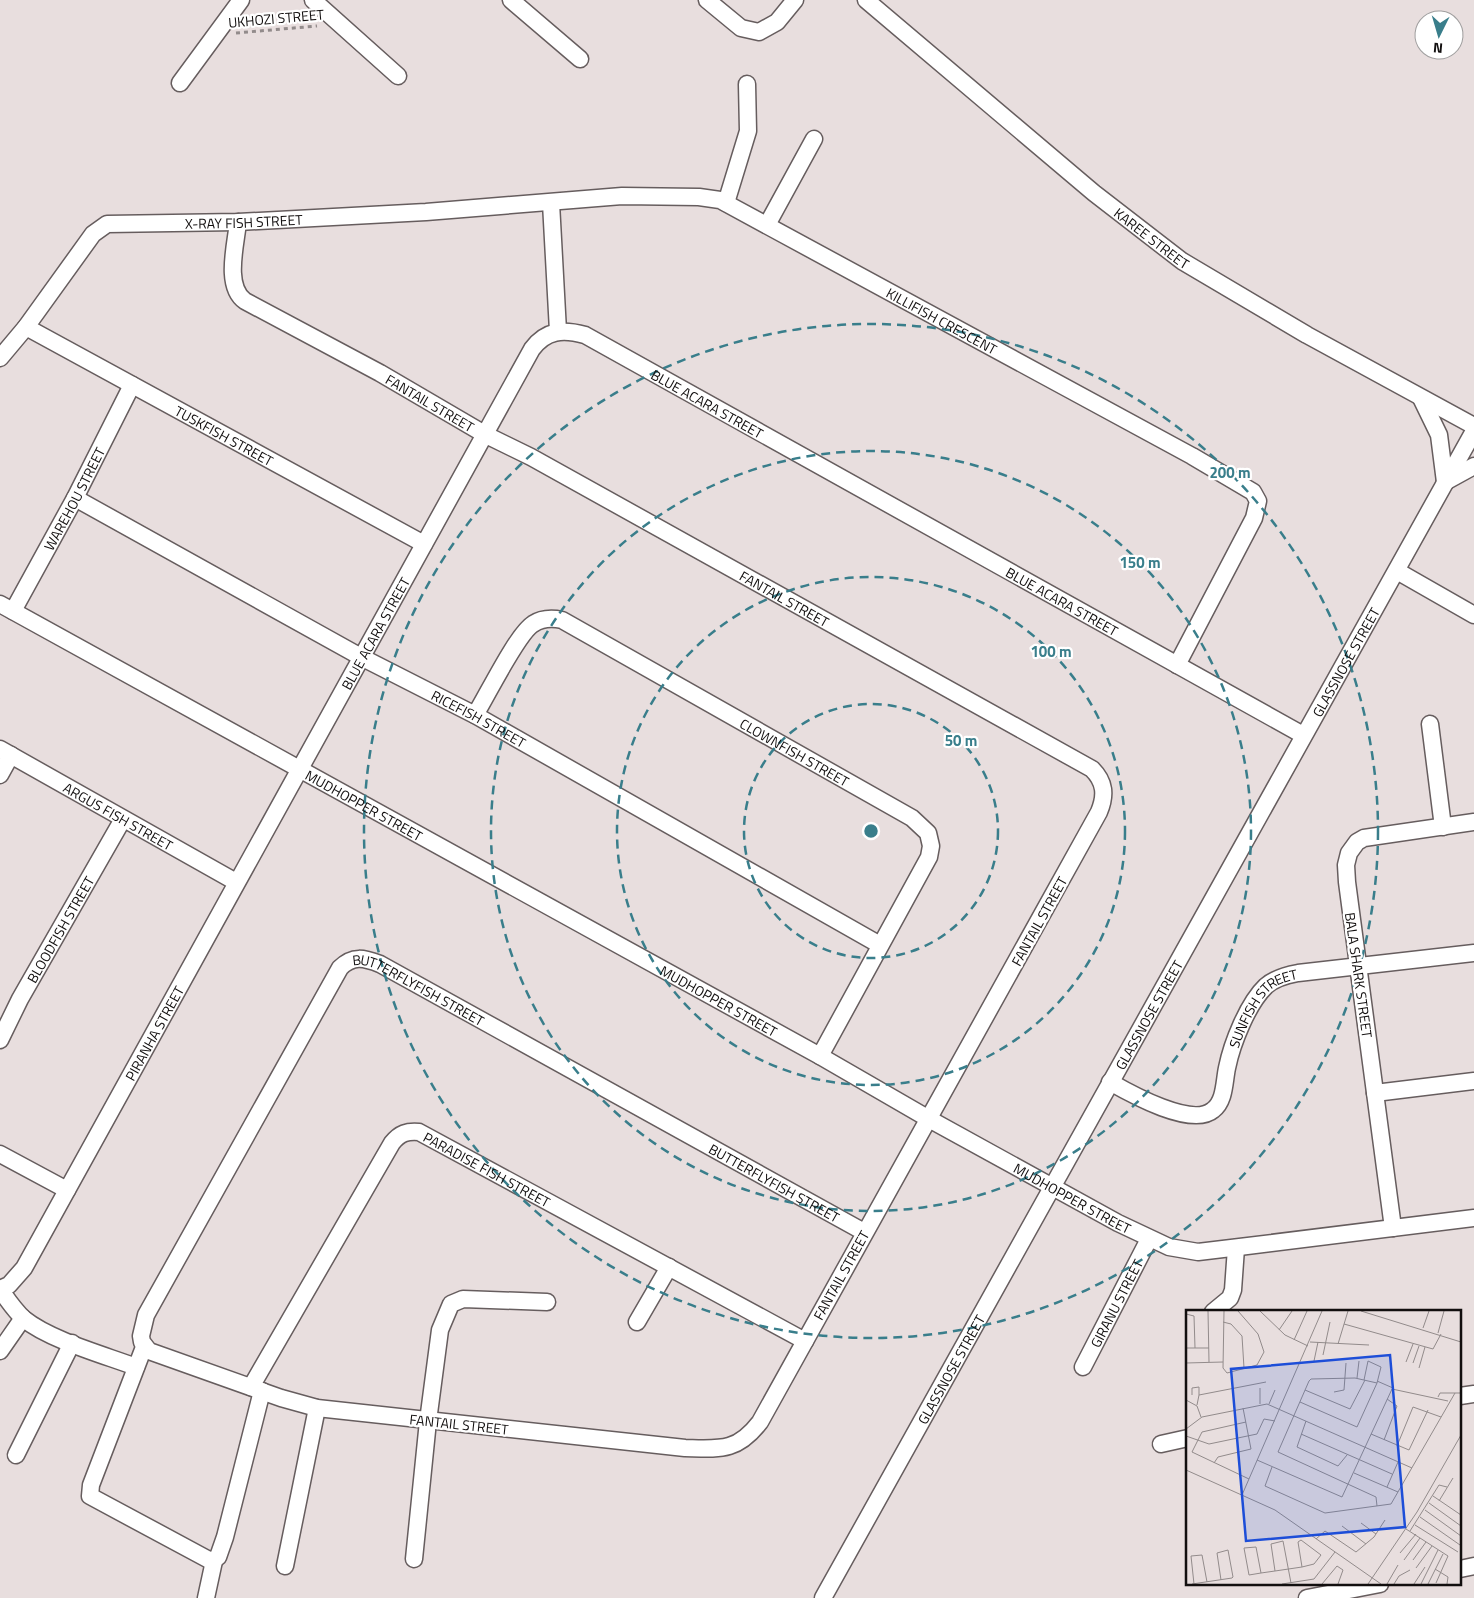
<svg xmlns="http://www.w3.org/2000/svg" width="1474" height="1598" font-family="'Titillium Web',sans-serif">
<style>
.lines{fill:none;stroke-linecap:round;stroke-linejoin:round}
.minor-casing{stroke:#665d5e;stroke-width:19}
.path{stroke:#928b8b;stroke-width:3;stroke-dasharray:4 4;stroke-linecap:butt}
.minor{stroke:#fff;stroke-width:16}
.ring{fill:none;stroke:#397e8b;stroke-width:2.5;stroke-dasharray:9 6}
.labels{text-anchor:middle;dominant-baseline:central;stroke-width:4.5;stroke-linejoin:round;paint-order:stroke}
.street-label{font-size:14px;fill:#120f0f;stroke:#fff}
.inset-road{fill:none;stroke:#928b8b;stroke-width:1}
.view{fill:#1d4ed8;fill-opacity:0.15;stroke:#1d4ed8;stroke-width:2.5}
.inset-edge{fill:none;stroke:#120f0f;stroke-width:2.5}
.centre{fill:#397e8b;stroke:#fff;stroke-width:2.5}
.ring-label{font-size:15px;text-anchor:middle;font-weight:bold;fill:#397e8b;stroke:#fff;stroke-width:4.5;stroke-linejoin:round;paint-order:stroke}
</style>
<rect width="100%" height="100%" fill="#e8dede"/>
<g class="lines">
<!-- minor casing -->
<g class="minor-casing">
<g id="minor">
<path d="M313 0 398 76"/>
<path d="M511 0 580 59"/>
<path d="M707 0 741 28 759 32 777 22 795 0"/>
<path id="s1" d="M866 0 1094 193 1182 261 1307 335 1474 426"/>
<path d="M180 83 241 0"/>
<path d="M551 203 558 331"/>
<path d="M726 203 748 131 747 84"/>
<path id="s2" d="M238 222C236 244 224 286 245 301L380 373 486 435 531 457 1092 769C1105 782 1106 795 1099 812L760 1422C737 1452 720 1449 685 1448L317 1408 281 1398 149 1351 142 1342 141 1336 146 1315 340 968C353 955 364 958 380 964L864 1232"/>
<path d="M767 225 814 139"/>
<path id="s3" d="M26 327 424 544"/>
<path id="s4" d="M0 358 26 327 93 234 107 224 238 222 426 212 622 196 699 197 720 200 1192 456 1253 492 1258 501 1254 518 1177 665"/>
<path d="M1421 398 1439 435 1445 482"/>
<path d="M1445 482 1474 466"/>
<path id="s5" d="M75 498 361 657 475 715 880 945"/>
<path d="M1397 571 1474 615"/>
<path id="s6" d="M0 604 820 1056 929 1119 1118 1223 1169 1247 1198 1252 1223 1249 1474 1218"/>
<path id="s7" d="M13 611 75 498 132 385"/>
<path id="s8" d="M475 715C487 696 517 634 533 624 542 618 552 618 562 620L912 818 928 833 931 846 929 857 820 1056"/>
<path d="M1430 724 1443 827"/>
<path id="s9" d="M0 749 236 882"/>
<path d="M0 775 11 755"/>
<path id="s10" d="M0 1040 20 999 123 819"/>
<path id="s11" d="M1110 1082C1131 1094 1192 1128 1213 1110 1225 1101 1224 1082 1227 1068 1232 1043 1248 1003 1266 986 1275 978 1287 975 1298 973L1474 953"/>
<path d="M1375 1093 1474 1081"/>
<path d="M0 1154 67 1190"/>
<path d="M1393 1228 1347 882 1346 865 1349 853 1357 842 1364 838 1474 822"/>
<path id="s12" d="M0 1289 9 1285 24 1268 532 349C546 330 563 329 585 335L1303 735"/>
<path d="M0 1289C7 1299 14 1310 24 1319 50 1340 104 1355 136 1367"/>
<path d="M1213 1312 1230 1298 1233 1290 1236 1248"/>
<path d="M637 1322 669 1267"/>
<path d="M144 1347 91 1485 90 1496 211 1561 218 1557 225 1537 262 1391"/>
<path d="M0 1351 23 1318"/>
<path id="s13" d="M1083 1367 1149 1239"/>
<path id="s14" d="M251 1387 392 1143C400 1133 407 1131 419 1132L805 1341"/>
<path d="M1460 1396 1474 1394"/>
<path d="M1161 1444 1188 1438"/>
<path d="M16 1455 72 1343"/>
<path d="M414 1559 428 1421 440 1330 451 1304 463 1299 547 1302"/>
<path d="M285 1566 317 1408"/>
<path d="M1460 1569 1474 1566"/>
<path d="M206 1598 214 1561"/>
<path id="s15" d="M823 1598 1474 431"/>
<path d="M1307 1598 1380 1584"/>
</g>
</g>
<!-- path -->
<path class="path" d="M236 33 317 26"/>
<!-- minor -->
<use href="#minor" class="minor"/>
</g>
<!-- distance rings -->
<g class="ring">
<circle cx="871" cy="831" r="127"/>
<circle cx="871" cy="831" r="254"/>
<circle cx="871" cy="831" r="380"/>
<circle cx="871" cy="831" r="507"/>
</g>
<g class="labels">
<!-- street labels -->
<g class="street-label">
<text transform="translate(276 18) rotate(-5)">UKHOZI STREET</text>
<text stroke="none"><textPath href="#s4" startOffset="309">X-RAY FISH STREET</textPath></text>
<text stroke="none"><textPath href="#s1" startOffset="372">KAREE STREET</textPath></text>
<text stroke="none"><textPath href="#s4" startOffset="1039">KILLIFISH CRESCENT</textPath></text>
<text stroke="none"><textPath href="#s2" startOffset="294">FANTAIL STREET</textPath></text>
<text stroke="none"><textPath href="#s12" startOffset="1282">BLUE ACARA STREET</textPath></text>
<text stroke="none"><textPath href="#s3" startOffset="226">TUSKFISH STREET</textPath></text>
<text stroke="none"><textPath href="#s7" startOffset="128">WAREHOU STREET</textPath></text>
<text stroke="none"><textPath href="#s2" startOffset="699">FANTAIL STREET</textPath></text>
<text stroke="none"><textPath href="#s12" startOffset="1688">BLUE ACARA STREET</textPath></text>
<text stroke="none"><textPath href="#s12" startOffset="758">BLUE ACARA STREET</textPath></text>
<text stroke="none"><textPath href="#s15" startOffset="1072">GLASSNOSE STREET</textPath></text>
<text stroke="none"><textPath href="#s5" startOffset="460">RICEFISH STREET</textPath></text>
<text stroke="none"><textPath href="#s8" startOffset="406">CLOWNFISH STREET</textPath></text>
<text stroke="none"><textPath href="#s6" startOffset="416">MUDHOPPER STREET</textPath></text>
<text stroke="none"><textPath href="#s9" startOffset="136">ARGUS FISH STREET</textPath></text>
<text transform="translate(1039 921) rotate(-61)">FANTAIL STREET</text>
<text stroke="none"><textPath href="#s10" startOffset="126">BLOODFISH STREET</textPath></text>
<text transform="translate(1359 975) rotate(82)">BALA SHARK STREET</text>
<text stroke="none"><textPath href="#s2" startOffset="2952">BUTTERFLYFISH STREET</textPath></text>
<text stroke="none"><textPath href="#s6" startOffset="821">MUDHOPPER STREET</textPath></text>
<text stroke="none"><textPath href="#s11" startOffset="230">SUNFISH STREET</textPath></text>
<text stroke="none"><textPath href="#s15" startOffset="668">GLASSNOSE STREET</textPath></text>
<text stroke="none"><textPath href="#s12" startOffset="301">PIRANHA STREET</textPath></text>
<text stroke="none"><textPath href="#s14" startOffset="390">PARADISE FISH STREET</textPath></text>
<text stroke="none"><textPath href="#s2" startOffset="3358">BUTTERFLYFISH STREET</textPath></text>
<text stroke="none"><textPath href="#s6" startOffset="1226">MUDHOPPER STREET</textPath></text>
<text transform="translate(841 1275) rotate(-61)">FANTAIL STREET</text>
<text stroke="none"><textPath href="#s13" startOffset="72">GIRANU STREET</textPath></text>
<text stroke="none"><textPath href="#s15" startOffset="262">GLASSNOSE STREET</textPath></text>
<text transform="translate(459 1424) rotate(6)">FANTAIL STREET</text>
</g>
</g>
<!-- overview -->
<g transform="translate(1186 1310)">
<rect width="275" height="275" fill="#e8dede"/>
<path class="inset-road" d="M22 1 23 52M38 1 37 58 41 63 71 55 78 42 72 24 52 1M74 1 99 25 122 36M175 1 275 32M0 4 8 6 9 38M37 12 45 14 56 26 58 58M158 14 247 39 255 24M237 18 243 1M93 20 106 1M252 23 258 1M108 30 121 1M124 32 183 35M152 34 162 1M0 38H23M137 45 144 12M128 51 132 32M220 52 227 34M0 53 37 52M227 53 233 36M233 58 239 37M171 68 173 51M178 70 182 51 195 57 191 73M191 71 207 78M74 78V94M119 80 164 99 179 70M148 82 158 80 160 53M6 85V78L13 77V85M252 87 254 83H275M0 90 11 96 15 107M114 92 171 117 191 73 169 68 125 69 123 71 92 142 190 187 191 196M83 94 89 80M11 95 13 85 80 72M120 111 111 137 152 156 161 145M60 112 16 122 6 142 63 169M0 119 16 107 81 94 226 158M115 124 206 164M185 124 223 140 242 100M0 126 23 134 71 124 78 109 89 111M198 130 211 96 201 89M211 136 227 97 255 107M71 150 156 187M28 153 32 147 65 139 57 98M86 157 79 176 139 203 205 194 269 83M0 160 89 200 195 274M168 163 212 182M201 177 212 152M56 185 136 1M247 186 275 205M156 187 206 79 262 91M253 191 267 168M243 193 275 216M239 200 275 226M234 207 274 235M175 213 190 224M229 215 272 242M156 216 180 234M220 219 262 246 250 273M224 221 253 175 261 177M130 229 139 221 170 242 188 227 199 210M214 243 230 224M218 250 234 228M227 250 240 232M230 258 246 236M249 259 262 267 261 274M89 261 85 234 97 231 105 273M75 263 70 237 58 238 63 265 75 263 89 261 116 257 128 254 135 245 115 230 112 232 116 257M6 274 46 268 47 267 42 240 31 243 35 270M8 274 5 246 16 245 21 272M96 274 128 269 149 242M136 274 151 256 157 260 152 274M182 274 231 202 275 125M201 274 212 255M208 274 213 266 224 260M228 274 239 257M235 274 252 240M242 274 257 244"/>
<path class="view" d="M204 45 219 217 60 231 45 59Z"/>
<rect width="275" height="275" class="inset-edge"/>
</g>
<circle cx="871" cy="831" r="8" class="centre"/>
<g class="ring-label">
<text x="1230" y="478">200 m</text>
<text x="1140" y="568">150 m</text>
<text x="1051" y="657">100 m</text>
<text x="961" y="746">50 m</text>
</g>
<!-- north arrow -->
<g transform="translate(1439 35) rotate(185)"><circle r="24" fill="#ffffff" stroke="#a09f9f"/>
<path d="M0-4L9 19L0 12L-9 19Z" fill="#397e8b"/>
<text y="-8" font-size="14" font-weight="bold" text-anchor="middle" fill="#120f0f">N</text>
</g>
</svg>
